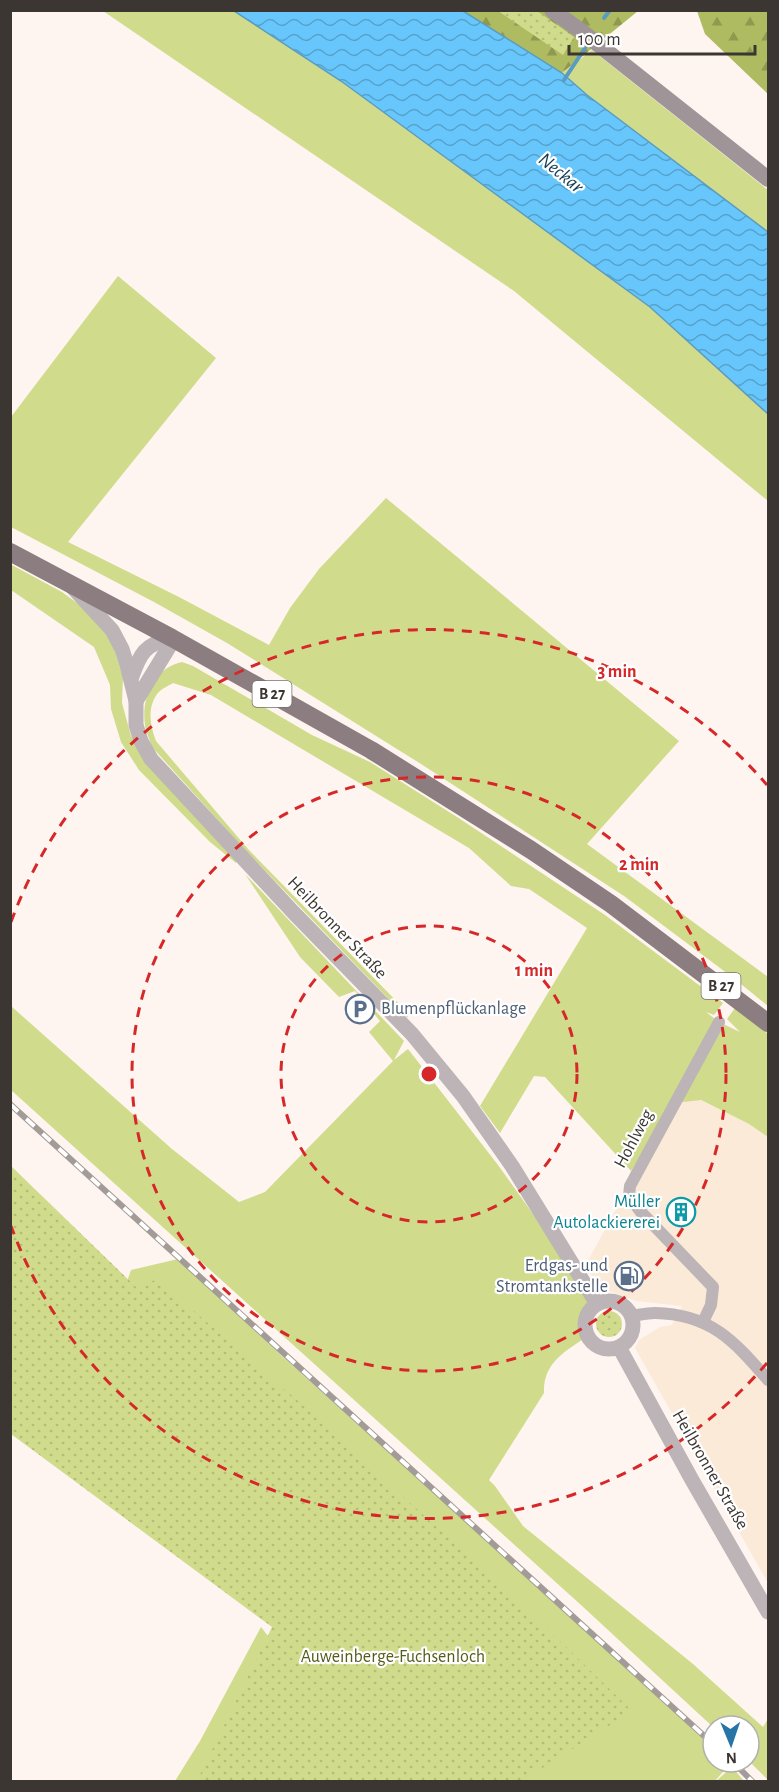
<svg xmlns="http://www.w3.org/2000/svg" width="779" height="1792" font-family="'Alegreya Sans',sans-serif">
<style>
.commercial{fill:#faead7}
.grass{fill:#d0dc8b}
.forest{fill:url(#forest-firs)}
.park{fill:url(#park-dots)}
.water{fill:url(#water-waves);stroke:#5a9cc0;stroke-width:1.5}
.lines{fill:none;stroke-linecap:round;stroke-linejoin:round}
.stream{stroke:#5a9cc0;stroke-width:4}
.minor{stroke:#bcb4b6;stroke-width:12}
.tertiary{stroke:#bcb4b6;stroke-width:15}
.secondary{stroke:#9f9497;stroke-width:16}
.primary{stroke:#8b7d80;stroke-width:18}
.rail-casing{stroke:#a39b97;stroke-width:6}
.rail{stroke:#fff;stroke-width:4;stroke-dasharray:11;stroke-linecap:butt}
.ring{fill:none;stroke:#d62828;stroke-width:3;stroke-dasharray:10 8}
.labels{text-anchor:middle;dominant-baseline:central;stroke-width:4.5;stroke-linejoin:round;paint-order:stroke}
.shield{fill:#fff;stroke:#767270;stroke-width:1.5}
.shield-label{font-size:16px;font-weight:bold;fill:#3c3633}
.street-label{font-size:18px;fill:#3c3633;stroke:#fff}
.service-label{font-size:18px;fill:#4e5e75;stroke:#fff;text-anchor:start}
.culture-label{font-size:18px;fill:#0d838f;stroke:#fff;text-anchor:end}
.park-label{font-size:18px;fill:#555d1b;stroke:#fff}
.water-label{font-size:20px;font-style:italic;fill:#164055;stroke:#fff}
.centre{fill:#d62828;stroke:#fff;stroke-width:3}
.ring-label{font-size:18px;text-anchor:middle;font-weight:bold;fill:#d62828;stroke:#fff;stroke-width:4.5;stroke-linejoin:round;paint-order:stroke}
</style>
<defs>
<pattern id="forest-firs" width="22" height="20" patternUnits="userSpaceOnUse" patternTransform="scale(1.5)"><rect width="22" height="20" fill="#afbb60"/><path d="M5 1l3.5 6h-7zM16 11l3.5 6h-7z" fill="#909950"/></pattern>
<pattern id="park-dots" width="8" height="8" patternUnits="userSpaceOnUse" patternTransform="scale(1.5)"><rect width="8" height="8" fill="#d0dc8b"/><path d="M2 2h.1M6 6h.1" fill="none" stroke="#b4bd78" stroke-width="1.8" stroke-linecap="round"/></pattern>
<pattern id="water-waves" width="16" height="10" patternUnits="userSpaceOnUse" patternTransform="scale(1.5)"><rect width="16" height="10" fill="#67c7fc"/><path d="M0 5q4-4 8 0t8 0" fill="none" stroke="#56a2cd"/></pattern>
</defs>
<rect width="100%" height="100%" fill="#fef4f0"/>
<!-- commercial -->
<path class="commercial" d="M683 1098 700 1100 749 1124 768 1137V1583L635 1348 639 1340 660 1327 672 1325 682 1306 636 1301 609 1291 584 1268 620 1202 626 1206Z"/>
<!-- grass -->
<g class="grass">
<path d="M103 11H234L341 81 650 307 768 414V501L514 291Z"/>
<path d="M592 50 768 190V232L587 95 562 73Z"/>
<path d="M118 276 216 358 68 542 179 597 269 645 290 608 319 569 386 498 679 741 587 844 768 977V1006L736 980 624 896 421 764 227 643 154 602 11 527V417Z"/>
<path d="M10 564 62 592 85 609 109 632 123 677 122 703 131 736 152 770 236 857V863L210 842 139 770 121 742 111 709 110 685 94 647 11 590Z"/>
<path d="M182 662 193 666 312 735 370 762 457 817 605 915 723 1003 714 1015 706 1012 719 1022 740 1032 727 1019 735 1008 768 1034V1137L749 1124 701 1100 674 1103 631 1171 545 1077 534 1076 500 1133 480 1106 587 928 529 889 511 886 469 848 211 695 173 683C168 686 161 689 157 694 147 709 150 725 156 741L248 849 409 1014 407 1018 246 851 152 747C150 740 146 732 145 725 141 697 154 668 182 662Z"/>
<path d="M245 874 404 1041 394 1060 408 1049 498 1165 597 1304C586 1313 583 1323 588 1336 566 1351 543 1362 544 1393L489 1480 495 1486 523 1526 693 1664 763 1727 768 1719V1780L749 1761V1726L713 1727 581 1605 11 1090V1006L172 1149 239 1202 265 1192 393 1061 369 1032 380 1021 355 991 339 997 300 957Z"/>
<path d="M178 1259 282 1356 488 1542 713 1748V1762H728L730 1764 714 1782 175 1781 200 1741 261 1627 309 1689 107 1340 131 1270Z"/>
<path d="M732 1767 744 1781H716Z"/>
</g>
<!-- forest -->
<g class="forest">
<path d="M463 11H638L562 73Z"/>
<path d="M697 11H768V94L705 34Z"/>
</g>
<!-- park -->
<g class="park">
<path d="M498 11H537L574 37 563 55Z"/>
<path d="M10 1165 137 1288 157 1279 298 1401 531 1613 632 1711 522 1781H197L272 1627 11 1434Z"/>
<circle cx="609" cy="1324" r="13"/>
</g>
<!-- water -->
<path class="water" d="M234 11H463L562 73 587 95 768 232V414L650 307 341 81Z"/>
<g class="lines">
<!-- stream -->
<g class="stream">
<path d="M604 18 610 10"/>
<path d="M564 80 585 48"/>
</g>
<!-- minor -->
<g class="minor">
<path d="M631 1316C639 1315 647 1313 655 1313 711 1314 734 1341 768 1380"/>
<path d="M703 1322 711 1305 713 1287 640 1211 629 1196 630 1186 719 1022"/>
</g>
<!-- tertiary -->
<g class="tertiary">
<path d="M73 588 112 630 122 649 127 665 136 701V725L141 741 151 759 293 912 412 1034 463 1096 512 1166 597 1304"/>
<path d="M131 679C140 653 145 644 172 638"/>
<path d="M136 701 169 647 172 638"/>
<circle cx="609" cy="1325" r="24"/>
<path d="M619 1347 692 1480 768 1612"/>
</g>
<!-- secondary -->
<path class="secondary" d="M552 10 585 34 768 179"/>
<!-- primary -->
<path class="primary" d="M10 552 172 638 371 750 531 850 611 904 768 1023"/>
<!-- rail casing -->
<g class="rail-casing">
<g id="rail">
<path d="M10 1104 713 1744"/>
<path d="M733 1762 753 1782"/>
</g>
</g>
<!-- rail -->
<use href="#rail" class="rail"/>
</g>
<!-- distance rings -->
<g class="ring">
<circle cx="429" cy="1074" r="148"/>
<circle cx="429" cy="1074" r="297"/>
<path d="M767 1363A445 445 0 0 1 11 1226M11 922A445 445 0 0 1 767 785"/>
</g>
<!-- icons -->
<defs>
<g id="parking-ring" transform="scale(1.5)"><circle r="9.5" fill="#fff" stroke="#5c6f8a" stroke-width="1.5"/><path d="M-3.5-5.5H1a3.5 3.5 0 0 1 0 7H-1V5.5H-3.5ZM-1-3.4V-.6H.8a1.4 1.4 0 0 0 0-2.8Z" fill="#5c6f8a"/></g>
<g id="building-ring" transform="scale(1.5)"><circle r="9.5" fill="#fff" stroke="#0f9aa8" stroke-width="1.5"/><path d="M-4-6H4V6H1V3H-1V6H-4ZM-2.5-4.3h1.7v1.8h-1.7ZM.8-4.3h1.7v1.8H.8ZM-2.5-1h1.7V.8h-1.7ZM.8-1h1.7V.8H.8Z" fill="#0f9aa8"/></g>
<g id="fuel-ring" transform="scale(1.5)"><circle r="9.5" fill="#fff" stroke="#5c6f8a" stroke-width="1.5"/><path d="M-5.5-6h7V0h2V4h1.3V-2.5L3-4.5l.8-.8L6-3V5H2.5V1h-1V6h-7ZM-4.2-4.7v3.2H.2V-4.7Z" fill="#5c6f8a"/></g>
</defs>
<g fill-rule="evenodd">
<use href="#parking-ring" x="360" y="1009"/>
<use href="#building-ring" x="681" y="1212"/>
<use href="#fuel-ring" x="629" y="1276"/>
</g>
<g class="labels">
<!-- shield labels -->
<g class="shield">
<rect x="252.5" y="681" width="39" height="26" rx="4.5"/>
<rect x="701.5" y="973" width="39" height="26" rx="4.5"/>
</g>
<g class="shield-label">
<text x="272" y="694">B 27</text>
<text x="721" y="986">B 27</text>
</g>
<!-- street labels -->
<g class="street-label">
<text transform="translate(337 928) rotate(46)">Heilbronner Straße</text>
<text transform="translate(634 1139) rotate(-62)">Hohlweg</text>
<text transform="translate(710 1470) rotate(60)">Heilbronner Straße</text>
</g>
<!-- service labels -->
<g class="service-label">
<text x="381" y="1009">Blumenpflückanlage</text>
<text x="608" y="1266" text-anchor="end">Erdgas- und<tspan x="608" dy="21">Stromtankstelle</tspan></text>
</g>
<!-- culture labels -->
<g class="culture-label">
<text x="660" y="1202">Müller<tspan x="660" dy="21">Autolackiererei</tspan></text>
</g>
<!-- park labels -->
<g class="park-label">
<text x="393" y="1657">Auweinberge-Fuchsenloch</text>
</g>
<!-- water labels -->
<g class="water-label">
<text transform="translate(561 173) rotate(39)">Neckar</text>
</g>
</g>
<circle cx="429" cy="1074" r="9" class="centre"/>
<g class="ring-label">
<text x="617" y="677">3 min</text>
<text x="639" y="870">2 min</text>
<text x="534" y="976">1 min</text>
</g>
<!-- border -->
<rect width="779" height="1792" fill="none" stroke="#3c3633" stroke-width="24"/>
<!-- north arrow -->
<g transform="translate(731 1744) rotate(178)"><circle r="28" fill="#ffffff" stroke="#b1afad" stroke-width="1.5"/>
<path d="M0-4.5L10 22L0 15L-10 22Z" fill="#2675a7"/>
<text y="-9" font-size="16" font-weight="bold" text-anchor="middle" fill="#3c3633">N</text>
</g>
<!-- scale -->
<path d="M569 45v9h186v-9" fill="none" stroke="#3c3633" stroke-width="3"/>
<text x="578" y="45" font-size="18" fill="#3c3633" stroke="#ffffff" stroke-width="4.5" paint-order="stroke">100 m</text>
</svg>
